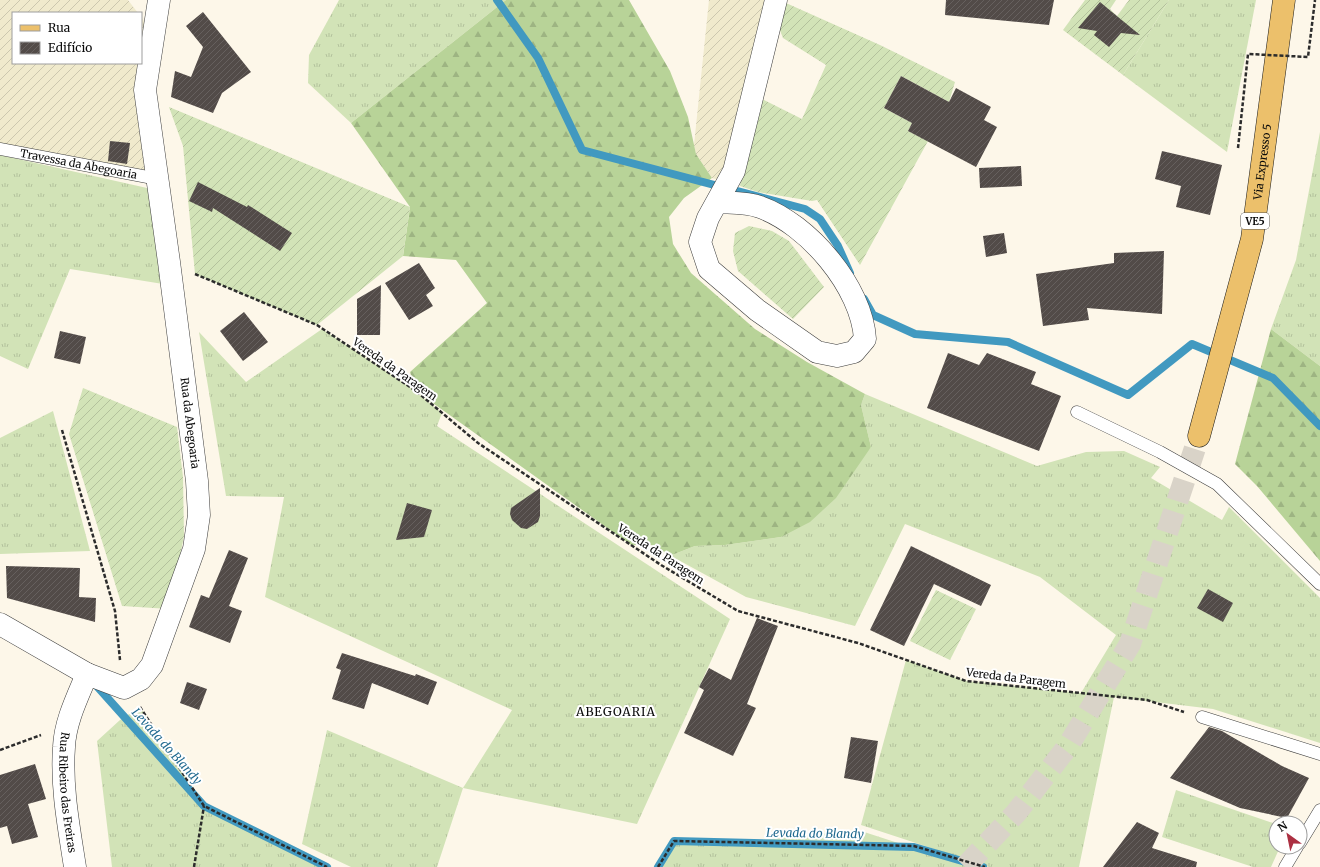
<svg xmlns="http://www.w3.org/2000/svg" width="1320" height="867" font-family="Merriweather,serif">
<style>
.farmland{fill:url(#farmland-furrows)}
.grass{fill:url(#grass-tufts)}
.forest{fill:url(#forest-firs)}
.garden{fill:url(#garden-furrows)}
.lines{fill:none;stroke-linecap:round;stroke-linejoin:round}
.stream{stroke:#4199c0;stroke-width:8}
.building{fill:url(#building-hatch)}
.primary-tunnel{stroke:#d9d3c8;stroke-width:22;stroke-dasharray:22 11;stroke-linecap:butt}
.service-casing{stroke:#3d3d3d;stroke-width:13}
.minor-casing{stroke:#3d3d3d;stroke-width:23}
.tertiary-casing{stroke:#3d3d3d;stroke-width:23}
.primary-casing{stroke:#1b1b1b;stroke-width:23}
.path{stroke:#2c2c2c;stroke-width:2.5;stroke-dasharray:4 2;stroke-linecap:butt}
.service{stroke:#fff;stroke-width:12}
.minor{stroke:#fff;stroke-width:22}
.tertiary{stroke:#fff;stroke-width:22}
.primary{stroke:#ecc06b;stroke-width:22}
.path-bridge{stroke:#2c2c2c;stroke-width:2.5;stroke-dasharray:4 2;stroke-linecap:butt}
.labels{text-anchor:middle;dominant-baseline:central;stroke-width:4;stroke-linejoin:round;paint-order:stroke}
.shield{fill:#fff;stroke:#545454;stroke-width:1}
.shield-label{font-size:10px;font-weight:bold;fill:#0a0a0a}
.street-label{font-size:11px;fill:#0a0a0a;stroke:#fff}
.neighbourhood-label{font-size:12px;letter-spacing:1px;fill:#0a0a0a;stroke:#fff}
.water-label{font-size:12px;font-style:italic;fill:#20698f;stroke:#fff}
</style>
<defs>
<pattern id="farmland-furrows" width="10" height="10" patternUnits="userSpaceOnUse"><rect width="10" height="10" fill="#f0eacc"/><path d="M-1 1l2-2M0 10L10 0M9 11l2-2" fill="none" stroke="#ccc7ae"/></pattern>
<pattern id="grass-tufts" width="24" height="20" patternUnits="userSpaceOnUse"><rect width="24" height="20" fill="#d2e3b7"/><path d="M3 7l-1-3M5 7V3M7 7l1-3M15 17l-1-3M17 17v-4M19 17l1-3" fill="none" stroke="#b3c19c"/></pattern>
<pattern id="forest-firs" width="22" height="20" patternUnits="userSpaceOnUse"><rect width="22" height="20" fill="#b8d398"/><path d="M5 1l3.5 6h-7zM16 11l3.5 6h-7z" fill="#9db482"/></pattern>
<pattern id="garden-furrows" width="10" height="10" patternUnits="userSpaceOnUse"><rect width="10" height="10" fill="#d2e3b7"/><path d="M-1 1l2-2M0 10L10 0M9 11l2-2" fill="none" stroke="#b3c19c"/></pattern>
<pattern id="building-hatch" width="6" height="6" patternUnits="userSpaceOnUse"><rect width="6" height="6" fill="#524b48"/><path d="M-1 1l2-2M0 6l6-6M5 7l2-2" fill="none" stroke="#66605e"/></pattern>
</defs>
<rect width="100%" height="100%" fill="#fdf7e9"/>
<!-- farmland -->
<g class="farmland">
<path d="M0 0H128L138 13H13V63H141V17L155 36 158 179 0 149Z"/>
<path d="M709 0H772L740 186 712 178 696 154 694 145Z"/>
</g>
<!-- grass -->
<g class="grass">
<path d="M339 0H506L351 123 308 83 309 55Z"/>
<path d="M1169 0H1256L1227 152 1123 75Z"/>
<path d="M1320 132V366L1271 329 1296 260Z"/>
<path d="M0 155 156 190 163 284 70 269 28 369 0 356Z"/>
<path d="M322 329 408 386 442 413 437 426 730 619 637 824 463 788 437 867H351L302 844 327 730 463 788 512 710 265 597 284 497 226 496 199 332 246 382Z"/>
<path d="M865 394 1037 466 1086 452 1124 451 1160 467 1151 478 1222 520 1229 507 1320 598V743L1213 709 1114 697 1079 867H989L861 825 906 660 966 681 1081 693 1116 635 1040 577 905 524 855 626 746 597 651 545 672 555 695 546 725 545 781 537 871 447 861 405Z"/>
<path d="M53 411 90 551 0 554V438Z"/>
<path d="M140 707 204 806 327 867H112L97 741 120 720Z"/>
<path d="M1176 790 1276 824V847H1280L1271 867H1253L1162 837Z"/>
<path d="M858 830 972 867H658L674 841H752Z"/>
</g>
<!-- forest -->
<g class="forest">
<path d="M506 0H629L670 71 688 117 696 154 712 178 684 198 669 217 673 244 691 273 755 329 807 362 865 394 861 405 871 447 836 498 810 522 781 537 725 545 695 546 672 555 651 545H631L416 391 410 372 487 303 456 260 403 256 410 207 351 123Z"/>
<path d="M1271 329 1320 366V561L1257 486 1235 464Z"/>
</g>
<!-- garden -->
<g class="garden">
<path d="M1085 0H1116L1110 9 1117 16 1129 0H1169L1123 75 1063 30Z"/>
<path d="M786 3 880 45 955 82 949 102 901 76 884 108 912 123 908 131 928 141 860 265 817 200 812 201 758 192 740 186 756 96 802 119 826 65 783 38 779 28Z"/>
<path d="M169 107 410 207 403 256 317 325 195 274 183 146Z"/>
<path d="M749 226 772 231 789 241 824 287 793 319 738 271 733 251 735 233Z"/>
<path d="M83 388 177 427 183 477 184 536 169 609 122 606 69 434Z"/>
<path d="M936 590 976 609 950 660 910 641Z"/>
</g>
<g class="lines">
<!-- stream -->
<g class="stream">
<path d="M497 0 538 58 582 150 805 209 820 219 838 246 850 273"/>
<path d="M864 299 873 315 915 334 1008 342 1128 395 1192 344 1273 378 1320 426"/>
<path d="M95 684 204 806 327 867"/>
<path d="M658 867 674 841 914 847 983 867"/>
</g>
</g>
<!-- building -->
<g class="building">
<path d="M946 0H1054L1049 25 945 15Z"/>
<path d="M1100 2 1112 12 1140 35 1121 33 1109 47 1094 35 1097 31 1078 28Z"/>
<path d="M203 12 251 72 222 93 213 113 171 97 175 71 191 77 203 47 186 26Z"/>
<path d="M901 76 949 102 956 88 991 107 984 120 997 127 976 167 908 131 912 123 884 108Z"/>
<path d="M110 141 130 143 127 164 108 161Z"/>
<path d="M1162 151 1222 165 1210 215 1176 207 1181 186 1155 179Z"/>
<path d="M1021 166 1022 186 980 188 979 168Z"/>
<path d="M198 182 247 207 248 205 292 233 280 251 213 208 212 212 189 201Z"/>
<path d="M1004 233 1007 253 986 257 983 236Z"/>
<path d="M1164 251 1162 314 1087 308 1089 320 1043 326 1036 274 1114 263V253Z"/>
<path d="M419 263 435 288 426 295 433 306 409 320 385 283Z"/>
<path d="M381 285 380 335H357V299Z"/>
<path d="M244 312 268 342 243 361 220 331Z"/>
<path d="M60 331 86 337 80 364 54 358Z"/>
<path d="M948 353 979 365 987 353 1036 372 1031 384 1061 396 1039 451 927 408Z"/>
<path d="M540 488V516L538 522 527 529 521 528 512 520 510 514 511 508Z"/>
<path d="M407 503 432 510 424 537 396 540Z"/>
<path d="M911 546 991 585 981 606 934 584 904 646 870 630Z"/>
<path d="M229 550 248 558 229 606 242 611 230 643 189 627 201 595 209 598Z"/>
<path d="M6 566 80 568 79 597 96 598 95 622 7 598Z"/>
<path d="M1208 589 1233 603 1223 622 1197 608Z"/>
<path d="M757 618 778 626 747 704 756 708 733 756 684 733 704 690 699 687 709 668 731 680Z"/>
<path d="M342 653 415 676 416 674 437 682 428 705 372 683 364 709 332 699 341 670 336 668Z"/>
<path d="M187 682 207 689 199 710 180 703Z"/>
<path d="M1209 727 1222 731 1282 766 1309 778 1287 818 1240 808 1170 778Z"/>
<path d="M851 737 878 741 871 783 844 778Z"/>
<path d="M35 764 46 799 28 804 38 837 12 844 7 826 0 828V775Z"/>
<path d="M1137 822 1159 833 1152 848 1197 862 1196 867H1103Z"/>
</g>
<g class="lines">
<!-- primary-tunnel -->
<path class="primary-tunnel" d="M965 867 1016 813 1068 746 1130 644 1199 436"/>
<!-- service casing -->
<g class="service-casing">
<g id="service">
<path id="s1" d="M0 149 158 179"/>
<path d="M1077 412 1160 452 1217 484 1320 584"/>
<path d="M1202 717 1320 754"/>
<path d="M1300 843 1320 810"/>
<path d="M1285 867 1297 847"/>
</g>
</g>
<!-- minor casing -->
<g class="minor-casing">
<g id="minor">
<path d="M717 202C731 203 747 202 760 207 808 224 862 287 865 339L854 352 837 356 817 352 757 310 709 269 700 242 708 218 734 171 776 0"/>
<path d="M87 674 124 688 141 679 152 665 194 549 199 515 197 481 169 262 145 90 159 0"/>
</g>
</g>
<!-- tertiary casing -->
<g class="tertiary-casing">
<g id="tertiary">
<path id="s2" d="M0 624 87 674C77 698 65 722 64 747 61 787 69 828 75 867"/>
</g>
</g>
<!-- primary casing -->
<g class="primary-casing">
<g id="primary">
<path id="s3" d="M1199 436 1252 239 1284 0"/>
</g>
</g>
<!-- path -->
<g class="path">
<path d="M195 274 317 325 416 391 478 443 661 565 738 611 858 643 966 681 1147 700 1184 712"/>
<path d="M62 430 115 611 120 660"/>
<path d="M140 707 204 806 327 867"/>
<path d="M0 750 41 735"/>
<path d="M194 867 204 806"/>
<path d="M658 867 674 841 914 846 985 867"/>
</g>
<!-- service -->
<use href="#service" class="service"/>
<!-- minor -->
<use href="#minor" class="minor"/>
<!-- tertiary -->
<use href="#tertiary" class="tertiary"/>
<!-- primary -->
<use href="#primary" class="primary"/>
<!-- path-bridge -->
<path class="path-bridge" d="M1238 148 1248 54 1308 57 1315 0"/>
</g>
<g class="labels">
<!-- shield labels -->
<rect class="shield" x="1241" y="213" width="28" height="16" rx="3"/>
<g class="shield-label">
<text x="1255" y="221">VE5</text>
</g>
<!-- street labels -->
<g class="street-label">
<text stroke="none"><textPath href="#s3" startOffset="282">Via Expresso 5</textPath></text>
<text stroke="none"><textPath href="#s1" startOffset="80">Travessa da Abegoaria</textPath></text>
<text transform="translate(395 369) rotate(35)">Vereda da Paragem</text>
<text transform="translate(190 423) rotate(83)">Rua da Abegoaria</text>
<text transform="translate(661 554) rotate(33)">Vereda da Paragem</text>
<text transform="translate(1016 678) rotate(7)">Vereda da Paragem</text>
<text stroke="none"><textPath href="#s2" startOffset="223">Rua Ribeiro das Freiras</textPath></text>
</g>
<!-- neighbourhood labels -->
<g class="neighbourhood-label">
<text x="616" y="711">ABEGOARIA</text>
</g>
<!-- water labels -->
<g class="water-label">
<text transform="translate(167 746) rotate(48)">Levada do Blandy</text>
<text transform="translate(815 833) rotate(1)">Levada do Blandy</text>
</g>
</g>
<!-- legend -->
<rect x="12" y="12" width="130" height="52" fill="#ffffff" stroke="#9d9d9d"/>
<rect x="20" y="25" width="20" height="6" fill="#ecc06b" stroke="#9d9d9d"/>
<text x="48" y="32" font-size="12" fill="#0a0a0a">Rua</text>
<rect x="20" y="42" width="20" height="12" fill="url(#building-hatch)" stroke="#9d9d9d"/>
<text x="48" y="52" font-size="12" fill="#0a0a0a">Edifício</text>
<!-- north arrow -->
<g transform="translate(1288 835) rotate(327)"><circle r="19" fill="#ffffff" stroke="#9d9d9d"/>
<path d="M0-3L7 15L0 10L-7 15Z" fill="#ac3042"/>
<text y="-6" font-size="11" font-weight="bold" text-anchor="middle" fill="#0a0a0a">N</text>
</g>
</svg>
